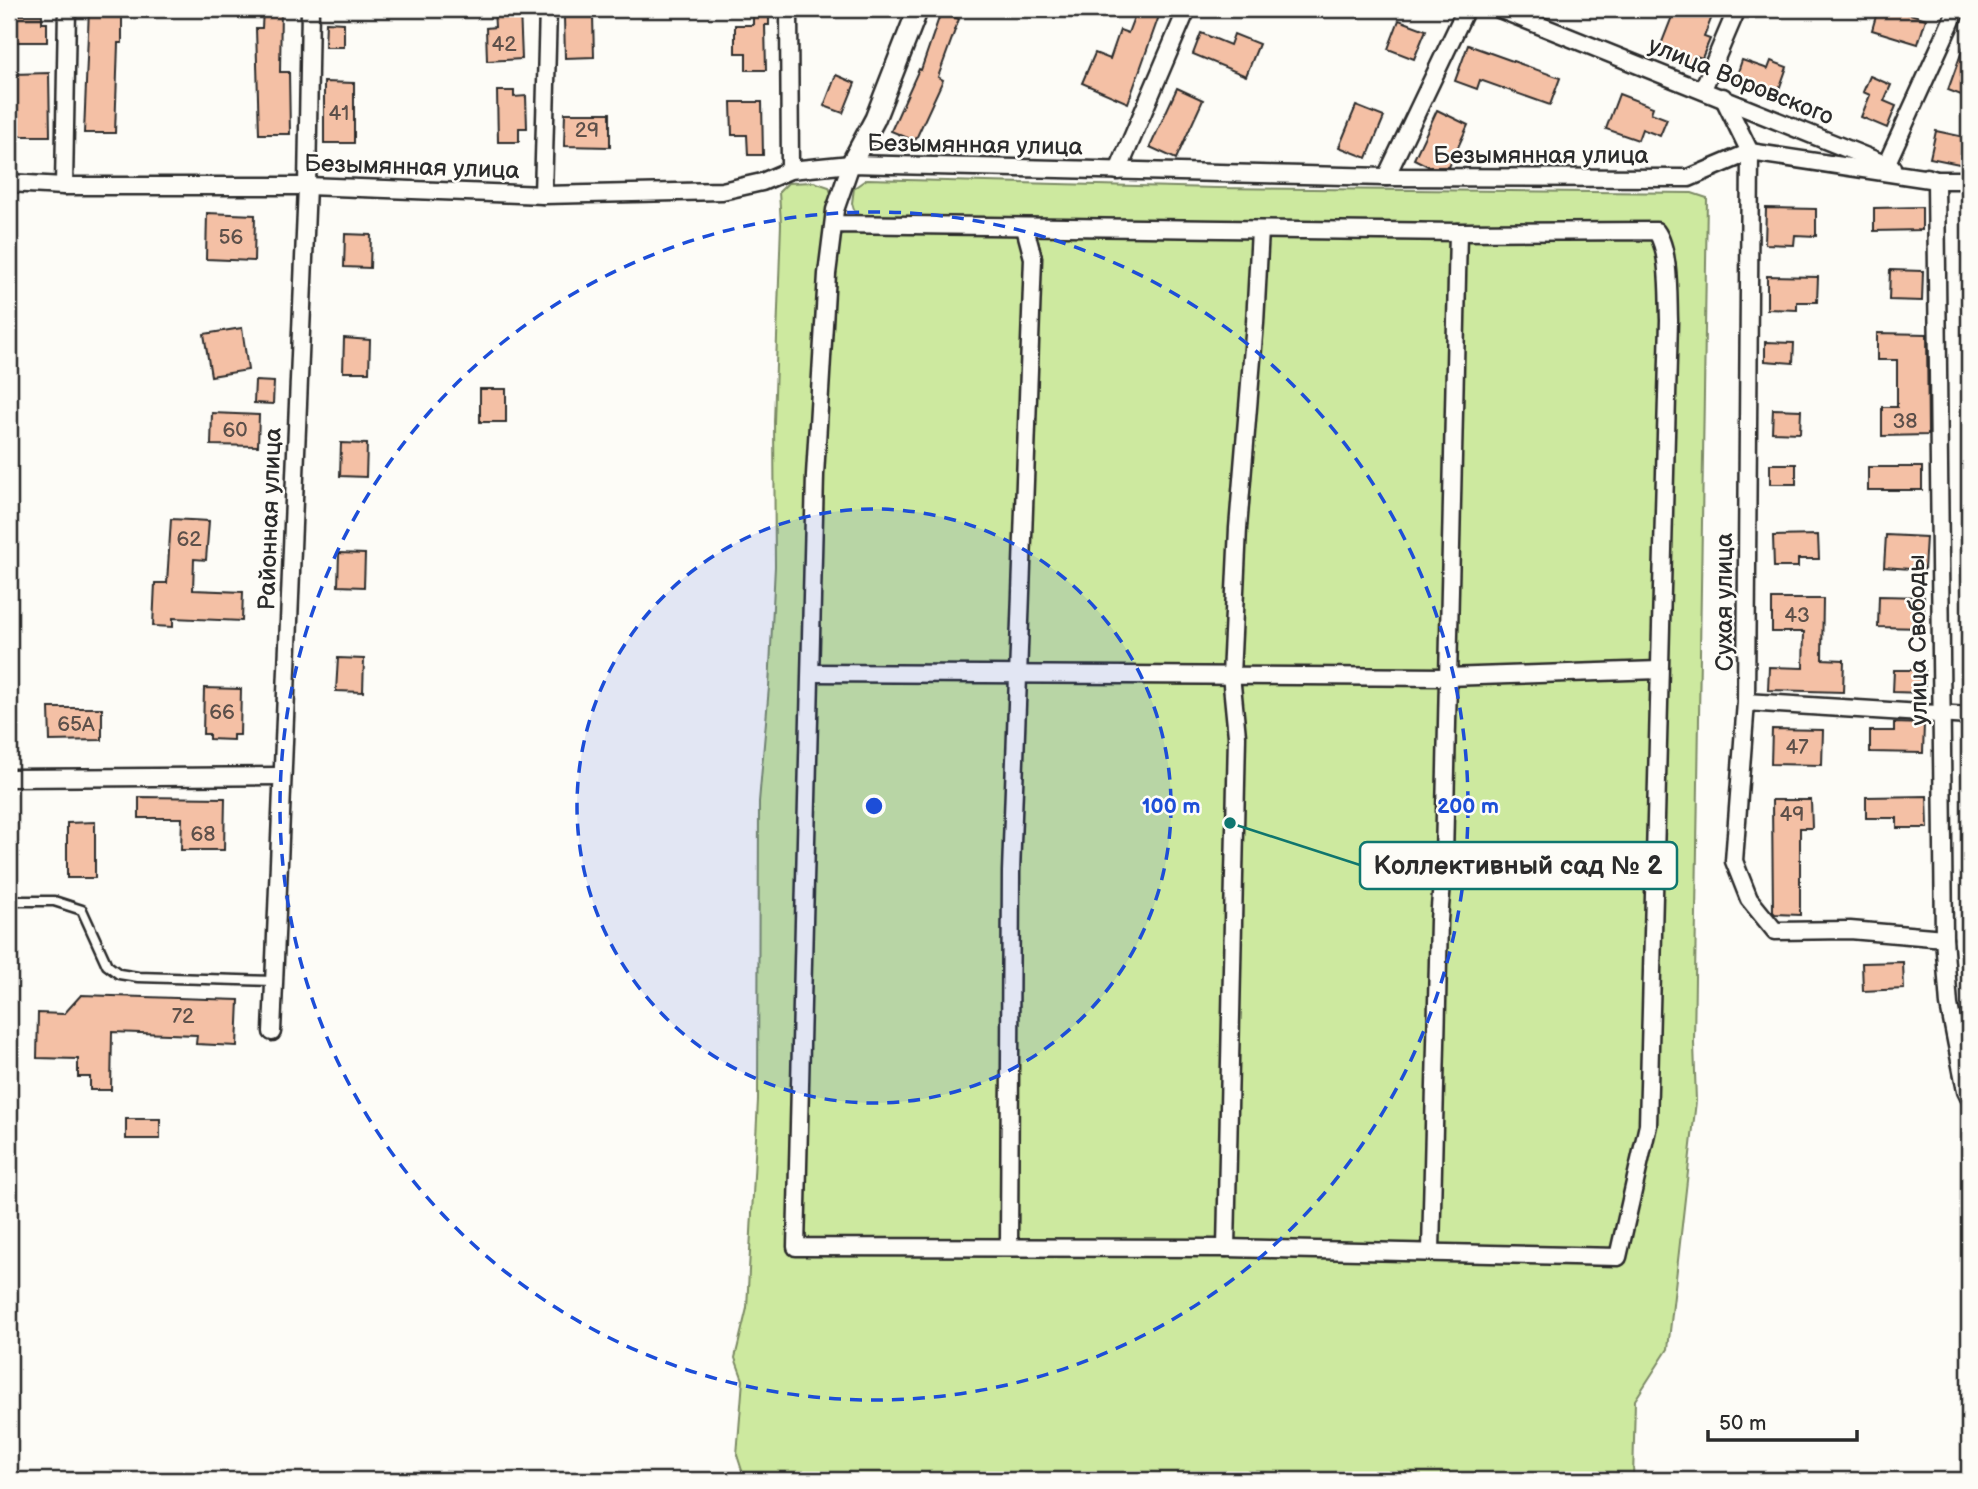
<svg xmlns="http://www.w3.org/2000/svg" width="1978" height="1489" font-family="'Balsamiq Sans',sans-serif">
<style>
.green{fill:#cde99f;stroke:#7c8a65;stroke-width:2}
.building{fill:#f4c0a5;stroke:#2b2b2b;stroke-width:2}
.lines{fill:none;stroke-linecap:round;stroke-linejoin:round}
.service-casing{stroke:#2b2b2b;stroke-width:13}
.minor-casing{stroke:#2b2b2b;stroke-width:21}
.tertiary-casing{stroke:#2b2b2b;stroke-width:24}
.service{stroke:#fdfcf7;stroke-width:8}
.minor{stroke:#fdfcf7;stroke-width:16}
.tertiary{stroke:#fdfcf7;stroke-width:19}
.ring{fill:none;stroke:#1d4ed8;stroke-width:3.5;stroke-dasharray:12 9}
.labels{text-anchor:middle;dominant-baseline:central;stroke-width:5;stroke-linejoin:round;paint-order:stroke}
.number-label{font-size:21px;fill:#5d504a}
.street-label{font-size:24px;fill:#2b2b2b;stroke:#fdfcf7}
.centre{fill:#1d4ed8;stroke:#fdfcf7;stroke-width:3.5}
.ring-label{font-size:21px;text-anchor:middle;font-weight:bold;fill:#1d4ed8;stroke:#fdfcf7;stroke-width:5;stroke-linejoin:round;paint-order:stroke}
.leader{fill:none;stroke:#0f766e;stroke-width:2.5}
.callout-dot{fill:#0f766e;stroke:#fdfcf7;stroke-width:2.5}
.callout{fill:#fdfcf7;stroke:#0f766e;stroke-width:2.5}
.callout-label{font-size:26px;text-anchor:middle;font-weight:bold;fill:#2b2b2b}
</style>
<rect width="100%" height="100%" fill="#fdfcf7"/>
<filter id="ink" filterUnits="userSpaceOnUse"><feTurbulence type="fractalNoise" baseFrequency=".0143" numOctaves="2"/><feDisplacementMap in="SourceGraphic" scale="14" xChannelSelector="R" yChannelSelector="G"/><feConvolveMatrix kernelMatrix="1 2 1 2 8 2 1 2 1" color-interpolation-filters="sRGB"/></filter>
<g filter="url(#ink)">
<!-- green -->
<path class="green" d="M867 179 1216 188 1692 193 1707 198 1694 1043 1696 1101 1668 1349 1635 1400 1633 1480H745L737 1455 743 1380 735 1358 747 1308 758 1100 759 802 769 687 775 566 774 422 781 224 779 192 788 183 814 182 829 187 832 196 829 212 857 220 852 203 854 188Z"/>
<!-- building -->
<g class="building">
<path d="M89 9H122V43H118L115 133H84Z"/>
<path d="M263 9H281L280 72H289L290 134H259L256 28H262Z"/>
<path d="M494 9H520L522 59 487 61 486 28 495 27Z"/>
<path d="M753 9H769V25H765L766 70H746V53H735V25H753Z"/>
<path d="M1137 9 1159 16 1128 103 1082 83 1095 53 1110 59 1120 30 1128 33Z"/>
<path d="M1675 9H1715L1704 37 1710 39 1702 58 1696 56 1691 68 1657 55Z"/>
<path d="M1878 9H1894L1926 19 1918 44 1872 30Z"/>
<path d="M941 12 959 19 938 77 943 80 915 141 891 131 919 69 921 70Z"/>
<path d="M9 15H42V23H47V42H9Z"/>
<path d="M593 16 594 57 565 58 564 17Z"/>
<path d="M1399 20 1426 30 1414 59 1388 49Z"/>
<path d="M326 22 344 23V47H325Z"/>
<path d="M1201 33 1230 45 1234 34 1259 44 1246 76 1193 54Z"/>
<path d="M1967 37H1969V98L1948 90Z"/>
<path d="M1468 45 1560 78 1550 105 1480 80 1477 89 1455 81Z"/>
<path d="M1742 60 1768 69 1771 61 1787 67 1777 95 1735 81Z"/>
<path d="M49 73 50 136H15L13 74Z"/>
<path d="M836 75 855 83 843 113 824 106Z"/>
<path d="M1870 76 1891 85 1884 101 1896 106 1887 128 1861 117 1870 95 1863 92Z"/>
<path d="M324 82 354 83V143H324Z"/>
<path d="M1177 88 1203 100 1176 159 1150 147Z"/>
<path d="M497 91H514V97L526 96 527 128H519V142H498Z"/>
<path d="M1619 94 1653 107 1651 113 1667 119 1660 136 1642 129 1638 140 1606 129Z"/>
<path d="M731 102H762L763 155H748L747 135H732Z"/>
<path d="M1356 106 1384 117 1367 158 1339 147Z"/>
<path d="M1437 110 1468 125 1449 167H1430L1414 159Z"/>
<path d="M565 113H610V147L564 146Z"/>
<path d="M1936 131 1969 138V166L1930 158Z"/>
<path d="M1922 207V230L1874 231V208Z"/>
<path d="M1766 208 1816 209V236L1795 235 1794 245 1765 244Z"/>
<path d="M207 213 255 215 254 261 206 259Z"/>
<path d="M345 234 371 235 370 268 344 267Z"/>
<path d="M1890 270 1923 271 1922 301 1889 300Z"/>
<path d="M1767 276 1818 277 1817 302H1797V310L1767 309Z"/>
<path d="M242 328 248 370 211 376 204 334Z"/>
<path d="M1877 333 1927 334 1928 435 1882 436V407H1897V360H1877Z"/>
<path d="M344 338 370 340 369 372H343Z"/>
<path d="M1765 342 1794 343 1793 363 1765 361Z"/>
<path d="M255 381 274 382 273 404 254 403Z"/>
<rect x="480" y="389" width="26" height="33"/>
<path d="M1773 409 1801 410 1800 433 1772 432Z"/>
<path d="M212 413 259 415 258 446 211 445Z"/>
<path d="M341 443 367 444 366 477 340 476Z"/>
<rect x="1770" y="464" width="26" height="20"/>
<rect x="1868" y="467" width="54" height="23"/>
<path d="M171 519 209 521 206 560 194 559 193 590 243 592 242 621 173 618V627L153 626 155 583H167Z"/>
<path d="M1818 535 1819 559H1798V567H1774L1773 536Z"/>
<path d="M1886 535 1926 537 1924 570 1884 567Z"/>
<path d="M339 553 365 554 364 587 338 586Z"/>
<path d="M1879 596 1924 597V628L1878 627Z"/>
<path d="M1772 599H1823L1822 659 1844 660 1843 692 1768 690 1769 667 1803 668 1804 632H1772Z"/>
<path d="M338 658 364 659 363 692 336 691Z"/>
<path d="M1894 670H1925L1924 693 1893 692Z"/>
<path d="M204 688 241 689 240 735H233V740L209 739V734H203Z"/>
<path d="M49 708H102V740L50 741Z"/>
<path d="M1894 723 1924 724 1923 753 1870 752V731H1894Z"/>
<path d="M1772 729 1823 730 1822 765 1771 764Z"/>
<path d="M1927 796 1928 828H1897V818H1866V797Z"/>
<path d="M139 797 225 798 224 850H181L182 818H139Z"/>
<path d="M1772 800H1811L1812 828H1800V915L1775 914 1773 912Z"/>
<path d="M95 822V878H67V823Z"/>
<path d="M1903 962 1904 989 1863 991 1862 963Z"/>
<path d="M81 995 239 1000 237 1046 196 1044 197 1035 112 1032 111 1090H90V1077H78V1059L37 1058 38 1013 64 1014Z"/>
<rect x="126" y="1119" width="34" height="20"/>
</g>
<g class="lines">
<!-- service casing -->
<g class="service-casing">
<path id="service" d="M9 901H54L82 910 107 965 119 974 138 977 274 981"/>
</g>
<!-- minor casing -->
<g class="minor-casing">
<g id="minor">
<path d="M789 9 790 170"/>
<path d="M1499 9 1892 167"/>
<path d="M1703 89 1737 9"/>
<path d="M1723 97 1750 152 1746 702 1734 861 1749 899 1775 931 1850 930 1944 938"/>
<path d="M1886 165 1957 9"/>
<path d="M1118 171 1187 9"/>
<path d="M1386 177 1466 9"/>
<path d="M1927 177 1936 180H1969"/>
<path d="M9 183 64 186H307L543 195 722 191 762 182 790 170 851 164 1386 177 1689 178 1750 152 1936 180 1944 938 1949 1005 1966 1091 1969 1097"/>
<path d="M64 186 67 9"/>
<path d="M543 195 548 9"/>
<path d="M834 224 1458 232 1656 231C1670 250 1668 296 1669 320L1648 1125 1618 1257 1226 1248 796 1247 815 475 827 274 835 210 851 164"/>
<path d="M811 673 1447 677 1659 670"/>
<path d="M1746 702 1969 716"/>
<path d="M9 778 282 776"/>
<path d="M272 1032 307 186 310 9"/>
<path d="M1009 1247 1011 872 1033 258 1025 228"/>
<path d="M1226 1248 1237 736 1231 675 1238 528 1255 323 1260 230"/>
<path d="M1431 1251 1439 920 1444 858 1458 232"/>
</g>
</g>
<!-- tertiary casing -->
<g class="tertiary-casing">
<path id="tertiary" d="M851 164 875 119 918 9"/>
</g>
<!-- service -->
<use href="#service" class="service"/>
<!-- minor -->
<use href="#minor" class="minor"/>
<!-- tertiary -->
<use href="#tertiary" class="tertiary"/>
</g>
</g>
<!-- distance rings -->
<circle cx="874" cy="806" r="297" fill="#1d4ed8" fill-opacity=".12"/>
<g class="ring">
<circle cx="874" cy="806" r="297"/>
<circle cx="874" cy="806" r="594"/>
</g>
<g class="labels">
<!-- number labels -->
<g class="number-label">
<text x="504" y="44">42</text>
<text x="339" y="113">41</text>
<text x="587" y="130">29</text>
<text x="231" y="237">56</text>
<text x="1905" y="421">38</text>
<text x="235" y="430">60</text>
<text x="189" y="539">62</text>
<text x="1797" y="615">43</text>
<text x="222" y="712">66</text>
<text x="76" y="724">65А</text>
<text x="1797" y="747">47</text>
<text x="1792" y="814">49</text>
<text x="203" y="834">68</text>
<text x="183" y="1016">72</text>
</g>
<!-- street labels -->
<g class="street-label">
<text transform="translate(1741 81) rotate(22)">улица Воровского</text>
<text transform="translate(975 145) rotate(1)">Безымянная улица</text>
<text x="1541" y="155">Безымянная улица</text>
<text transform="translate(412 167) rotate(2)">Безымянная улица</text>
<text transform="translate(270 519) rotate(-88)">Районная улица</text>
<text transform="translate(1724 602) rotate(-90)">Сухая улица</text>
<text transform="translate(1918 640) rotate(-91)">улица Свободы</text>
</g>
</g>
<circle cx="874" cy="806" r="10" class="centre"/>
<g class="ring-label">
<text x="1171" y="813">100 m</text>
<text x="1468" y="813">200 m</text>
</g>
<!-- callouts -->
<path class="leader" d="M1230 823L1360 865"/>
<circle class="callout-dot" cx="1230" cy="823" r="7"/>
<rect class="callout" x="1360" y="842" width="317" height="47" rx="7"/>
<g class="callout-label">
<text x="1518" y="874">Коллективный сад № 2</text>
</g>
<!-- margin -->
<rect width="1978" height="1489" fill="none" stroke="#fdfcf7" stroke-width="35"/>
<rect x="18" y="18" width="1943" height="1454" fill="none" stroke="#2b2b2b" stroke-width="2.5" filter="url(#ink)"/>
<!-- scale -->
<path d="M1708 1430v10h149v-10" fill="none" stroke="#2b2b2b" stroke-width="3.5"/>
<text x="1719" y="1430" font-size="21" fill="#2b2b2b" stroke="#fdfcf7" stroke-width="5" paint-order="stroke">50 m</text>
</svg>
